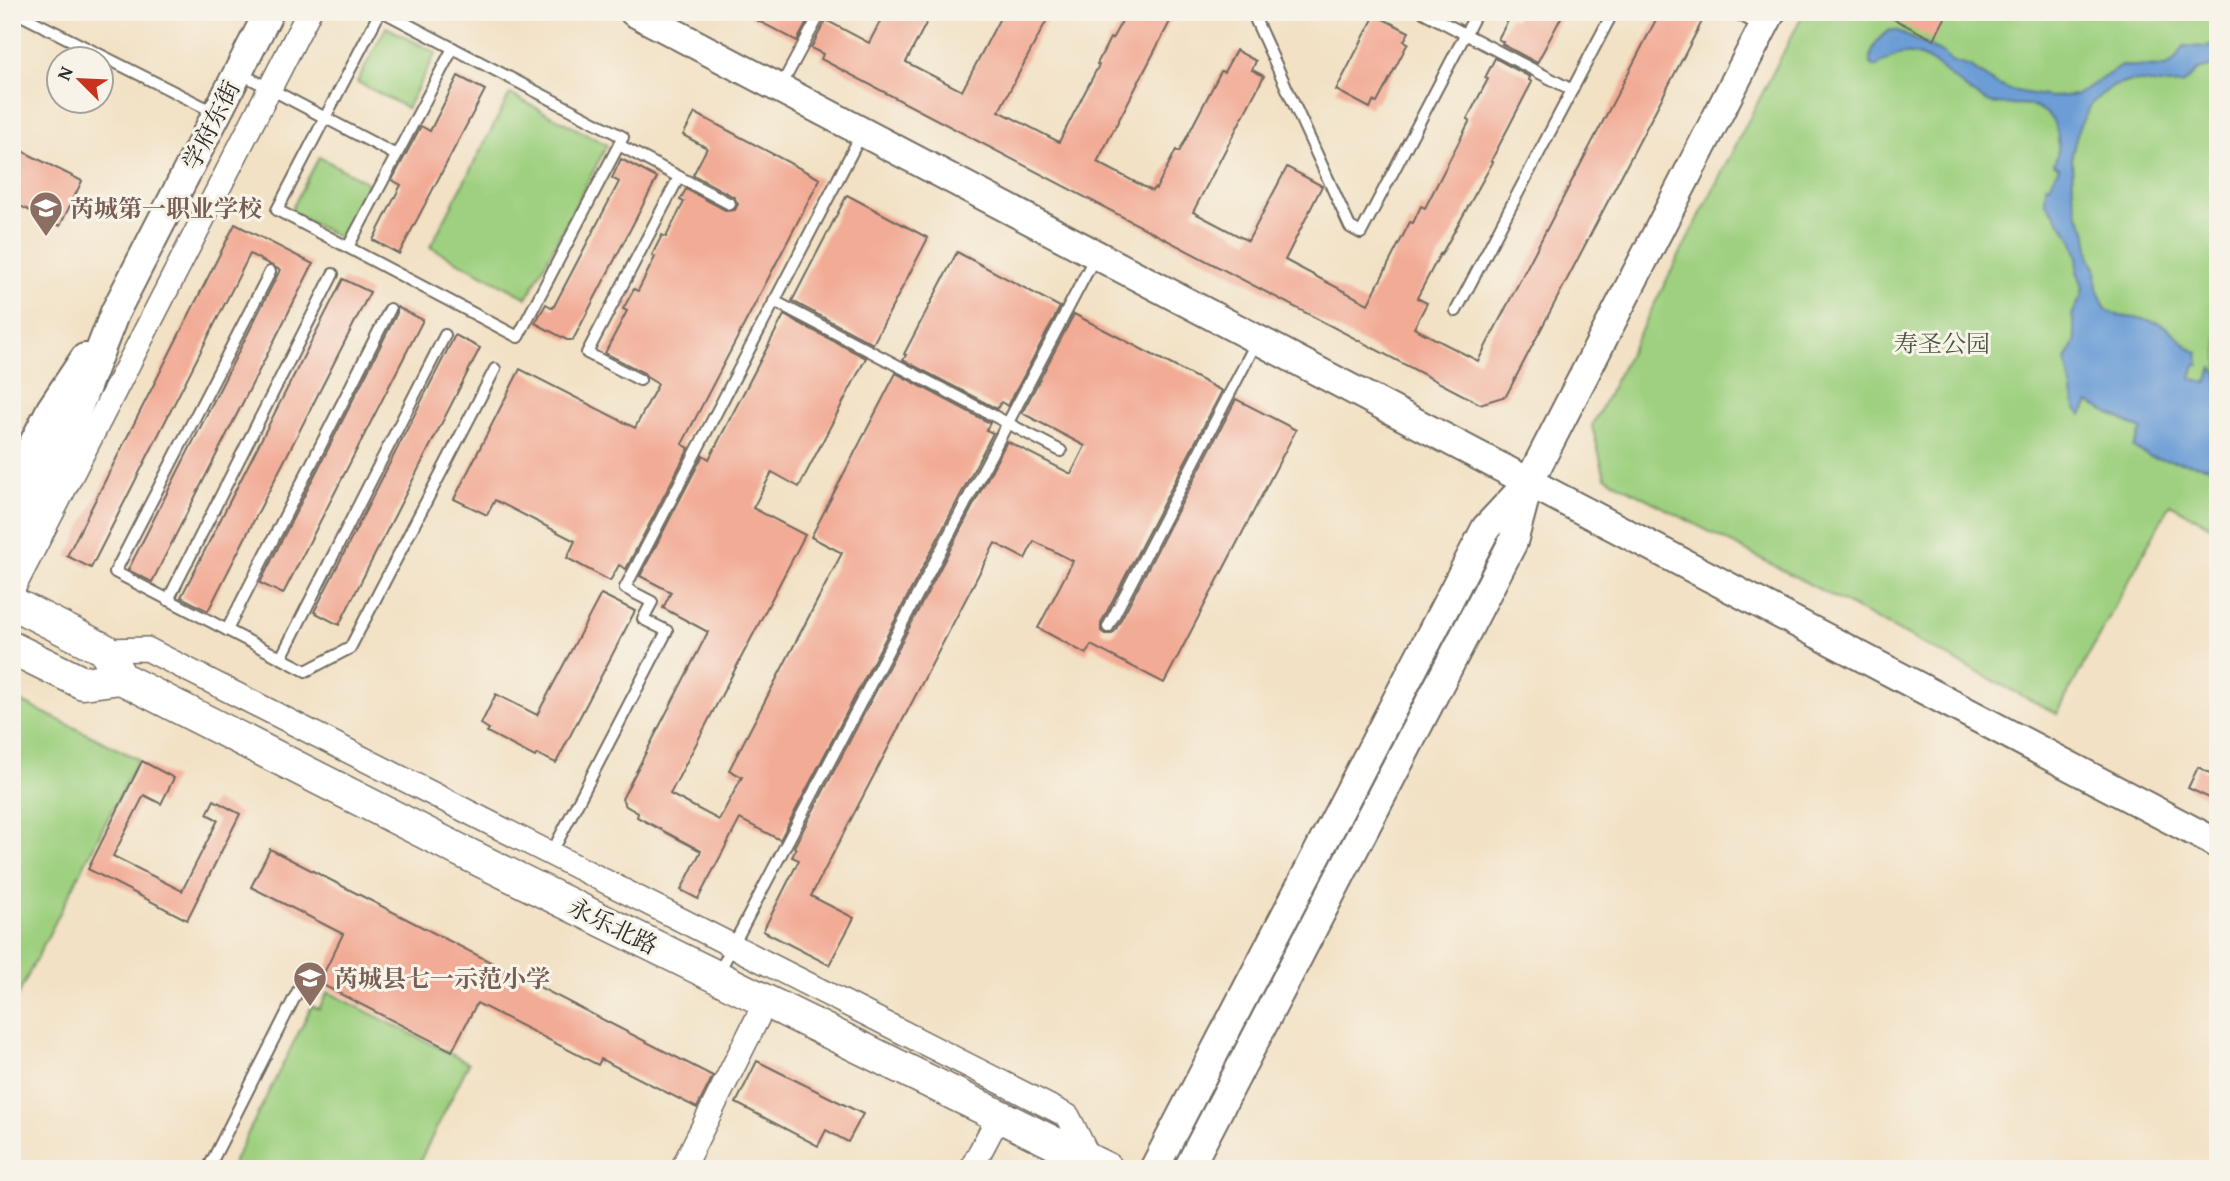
<svg xmlns="http://www.w3.org/2000/svg" width="2230" height="1181" font-family="'Gentium Book Plus','Noto Serif SC',serif">
<style>
.green{fill:#9ed07f;stroke:#647e55;stroke-width:2}
.water{fill:#6c9dd6;stroke:#4c6480;stroke-width:2}
.building{fill:#f2ab95}
.lines{fill:none;stroke-linecap:round;stroke-linejoin:round}
.service-casing{stroke:#716b61;stroke-width:14}
.minor-casing{stroke:#716b61;stroke-width:26}
.tertiary-casing{stroke:#716b61;stroke-width:32}
.secondary-casing{stroke:#716b61;stroke-width:35}
.service{stroke:#fff;stroke-width:10}
.minor{stroke:#fff;stroke-width:23}
.tertiary{stroke:#fff;stroke-width:28}
.secondary{stroke:#fff;stroke-width:32}
.labels{text-anchor:middle;dominant-baseline:central;stroke-width:6;stroke-linejoin:round;paint-order:stroke}
.street-label{font-size:24px;fill:#2b2b2b;stroke:#f7f3e8}
.education-label{font-size:24px;font-weight:bold;fill:#785e54;stroke:#f7f3e8;text-anchor:start}
.park-label{font-size:24px;fill:#485440;stroke:#f7f3e8}
</style>
<rect width="100%" height="100%" fill="#f7f3e8"/>
<filter id="ink" filterUnits="userSpaceOnUse"><feTurbulence type="fractalNoise" baseFrequency=".0143" numOctaves="2"/><feDisplacementMap in="SourceGraphic" scale="14" xChannelSelector="R" yChannelSelector="G"/><feConvolveMatrix kernelMatrix="1 2 1 2 8 2 1 2 1" color-interpolation-filters="sRGB"/></filter>
<filter id="wash" filterUnits="userSpaceOnUse"><feTurbulence type="fractalNoise" baseFrequency=".00686" numOctaves="4" result="noise"/><feDisplacementMap in="SourceGraphic" scale="28" xChannelSelector="R" yChannelSelector="G"/><feGaussianBlur stdDeviation="1.57" result="paint"/><feColorMatrix in="noise" values="0 0 0 0 0 0 0 0 0 0 0 0 0 0 0 0 0 1.4 0 .05"/><feComposite in="paint" operator="in"/></filter>
<g filter="url(#wash)">
<rect width="100%" height="100%" fill="#f2e1c4"/>
<!-- green -->
<g class="green">
<path d="M1804 12H2218V530L2170 504 2057 714 1605 477 1592 426Z"/>
<path d="M386 27 436 53 407 108 357 82Z"/>
<path d="M510 94 607 145 527 298 430 247Z"/>
<path d="M319 157 368 183 340 238 290 212Z"/>
<path d="M12 697 138 759 12 1007Z"/>
<path d="M328 992 469 1063 416 1169H230L312 1006 319 1009Z"/>
</g>
<!-- water -->
<path class="water" d="M1891 30 1898 31 1944 54 1951 61 1971 67 1994 83 2010 90 2050 97 2077 95 2121 66 2165 67 2174 61 2183 46 2207 47 2218 44V65L2198 70 2183 84 2170 85 2132 81 2111 87 2092 103 2079 127 2072 154 2073 193 2077 213 2086 229 2091 261 2096 270 2097 288 2106 310C2123 320 2141 316 2159 323 2174 329 2183 345 2198 353L2199 365H2195L2191 378 2207 383 2212 368 2218 375V468L2150 457 2133 447 2142 430 2089 403 2082 415 2075 408 2066 360 2076 340 2072 315 2081 297 2083 287 2077 271 2078 257 2072 239 2045 201 2046 185 2050 186 2059 167 2054 164C2064 140 2057 111 2029 105 2014 102 2000 108 1986 101 1945 83 1924 29 1876 67L1870 64C1870 50 1878 36 1891 30Z"/>
<g id="blocks">
<!-- building -->
<g class="building">
<path d="M741 12H811L812 13 797 41Z"/>
<path d="M885 12H932L906 62 962 91 1003 12H1051L999 111 1059 142 1099 65 1097 64 1110 38 1112 39 1127 12H1175L1097 162 1152 191 1154 188 1156 189 1176 150 1179 152 1221 71 1224 72 1236 50 1256 61 1252 70 1264 76 1193 212 1248 241 1287 167 1322 186 1285 260 1368 304 1410 222 1413 223 1421 206 1425 208 1470 120 1467 119 1488 79 1485 78 1495 58 1530 77 1529 80 1532 82 1491 161 1493 162 1441 255 1440 254 1417 298 1427 303 1414 328 1478 361 1660 12H1707L1506 396 1480 404 821 59 823 54 811 48 826 20 869 43Z"/>
<path d="M1519 12H1564L1537 63 1502 44 1503 42 1498 39 1510 17 1515 20Z"/>
<path d="M1880 12H1948L1934 40Z"/>
<path d="M1375 15 1409 32 1404 41 1408 43 1377 103 1373 101 1370 108 1336 90Z"/>
<path d="M458 76 485 90 399 254 373 240 401 185 392 180 421 126 430 131Z"/>
<path d="M695 113 820 179 682 444 689 448 626 569 619 565 610 581 567 558 575 541 495 500 487 515 454 499 520 369 635 428 658 384 648 378 644 373 605 353 627 311 623 309 634 289 638 291 655 257 652 255 662 235 666 237 684 202 680 200 686 189 727 211 735 210 738 204 734 197 693 175 707 148 683 135Z"/>
<path d="M12 146 82 181 60 226 12 202Z"/>
<path d="M621 159 657 178 573 340H567L535 323 546 304 553 308 619 182 612 178Z"/>
<path d="M847 195 928 238 873 344 792 301Z"/>
<path d="M235 224 313 264 152 582 128 570 280 270 250 254 91 568 67 556Z"/>
<path d="M957 252 1060 307 1008 406 1001 402 997 409 903 360 906 355 904 354Z"/>
<path d="M343 279 370 292 208 611 181 597Z"/>
<path d="M397 307 423 320 283 594 260 583 397 313Z"/>
<path d="M1074 314 1222 391 1101 623V631L1105 634H1112L1115 631 1236 399 1296 430 1164 683 1091 645 1086 654 1038 628 1073 561 1034 541 1025 559 995 543 811 896 854 918 829 965 763 931 799 860 792 857 796 849 794 847 1007 441 1071 474 1085 446 1022 413Z"/>
<path d="M784 315 866 358 799 487 772 472 753 508 805 535 670 794 719 820 742 777 729 770 842 553 811 537 896 373 990 423 986 430 993 433 780 840 740 819 698 899 681 890 701 851 637 817 638 813 626 806 622 799 708 632 663 608 671 592 640 576 703 455 709 459Z"/>
<path d="M455 335 480 348 339 625 314 612Z"/>
<path d="M601 594 635 611 556 763 537 754 535 757 487 732 489 729 481 724 496 694 537 715Z"/>
<path d="M142 761 174 778 161 804 144 795 113 856 182 891 218 820 207 814 214 800 240 814 187 920 88 869Z"/>
<path d="M2198 767 2218 777V802L2188 788Z"/>
<path d="M270 849 713 1076 697 1108 601 1059 598 1065 477 1003 452 1051 319 983 343 934 251 887Z"/>
<path d="M757 1061 863 1114 848 1142 826 1130 818 1146 736 1103Z"/>
</g>
</g>
</g>
<g filter="url(#ink)">
<use href="#blocks" fill-opacity="0" stroke="#716b61" stroke-width="2"/>
<g class="lines">
<!-- service casing -->
<g class="service-casing">
<g id="service">
<path d="M15 12 216 113"/>
<path d="M380 12 277 210 518 337 623 137 384 12"/>
<path d="M1252 12 1350 227 1361 233 1477 12"/>
<path d="M1423 12 1572 90"/>
<path d="M1734 12 1763 27"/>
<path d="M238 72 396 155"/>
<path d="M781 86 821 12"/>
<path d="M619 145 730 204"/>
<path d="M348 247 453 48"/>
<path d="M270 272 115 572 306 671 350 648 495 369"/>
<path d="M774 301 1061 451"/>
<path d="M1456 311 1613 12"/>
<path d="M640 380 587 353 679 177"/>
<path d="M168 600 333 274"/>
<path d="M1108 627 1257 341"/>
<path d="M227 630 390 309"/>
<path d="M281 658 445 335"/>
<path d="M551 854 667 631 643 619 652 602 625 588 862 133"/>
<path d="M718 974 1096 255"/>
<path d="M208 1169 307 973"/>
</g>
</g>
<!-- minor casing -->
<g class="minor-casing">
<g id="minor">
<path d="M12 591 309 12"/>
<path d="M105 650 147 649 1068 1116 1090 1160"/>
<path d="M682 1169 766 1001"/>
<path d="M971 1169 999 1116"/>
</g>
</g>
<!-- tertiary casing -->
<g class="tertiary-casing">
<g id="tertiary">
<path d="M634 12 2218 844"/>
<path d="M12 486 51 409 85 358"/>
<path d="M12 541 73 420 115 312 269 12"/>
<path d="M1154 1169 1486 528 1527 484"/>
<path d="M1188 1169 1513 542 1529 482 1771 12"/>
</g>
</g>
<!-- secondary casing -->
<g class="secondary-casing">
<g id="secondary">
<path d="M12 603 105 650 121 678 457 849 1107 1169"/>
<path d="M12 648 83 683 121 678"/>
</g>
</g>
<!-- service -->
<use href="#service" class="service"/>
<!-- minor -->
<use href="#minor" class="minor"/>
<!-- tertiary -->
<use href="#tertiary" class="tertiary"/>
<!-- secondary -->
<use href="#secondary" class="secondary"/>
</g>
</g>
<!-- icons -->
<defs>
<g id="school-pin" transform="scale(1.75)"><path d="M0 17L-7.5 6A9.5 9.5 0 1 1 7.5 6Z" fill="#8d6e63" stroke="#f7f3e8"/><path d="M0-5L7-2L0 1L-7-2ZM-4 1L0 2.5L4 1V4Q0 6-4 4Z" fill="#fff"/></g>
</defs>
<g fill-rule="evenodd">
<use href="#school-pin" x="46" y="208"/>
<use href="#school-pin" x="310" y="978"/>
</g>
<g class="labels">
<!-- street labels -->
<g class="street-label">
<text transform="translate(211 125) rotate(-63)">学府东街</text>
<text transform="translate(613 926) rotate(26)">永乐北路</text>
</g>
<!-- education labels -->
<g class="education-label">
<text x="70" y="208">芮城第一职业学校</text>
<text x="334" y="978">芮城县七一示范小学</text>
</g>
<!-- park labels -->
<g class="park-label">
<text x="1942" y="343">寿圣公园</text>
</g>
</g>
<!-- margin -->
<rect width="2230" height="1181" fill="none" stroke="#f7f3e8" stroke-width="42"/>
<!-- north arrow -->
<g transform="translate(80 80) rotate(294)"><circle r="33" fill="#f7f3e8" stroke="#a5a39c" stroke-width="2"/>
<path d="M0-5L12 26L0 18L-12 26Z" fill="#c8321e"/>
<text y="-10" font-size="19" font-weight="bold" text-anchor="middle" fill="#2b2b2b">N</text>
</g>
</svg>
